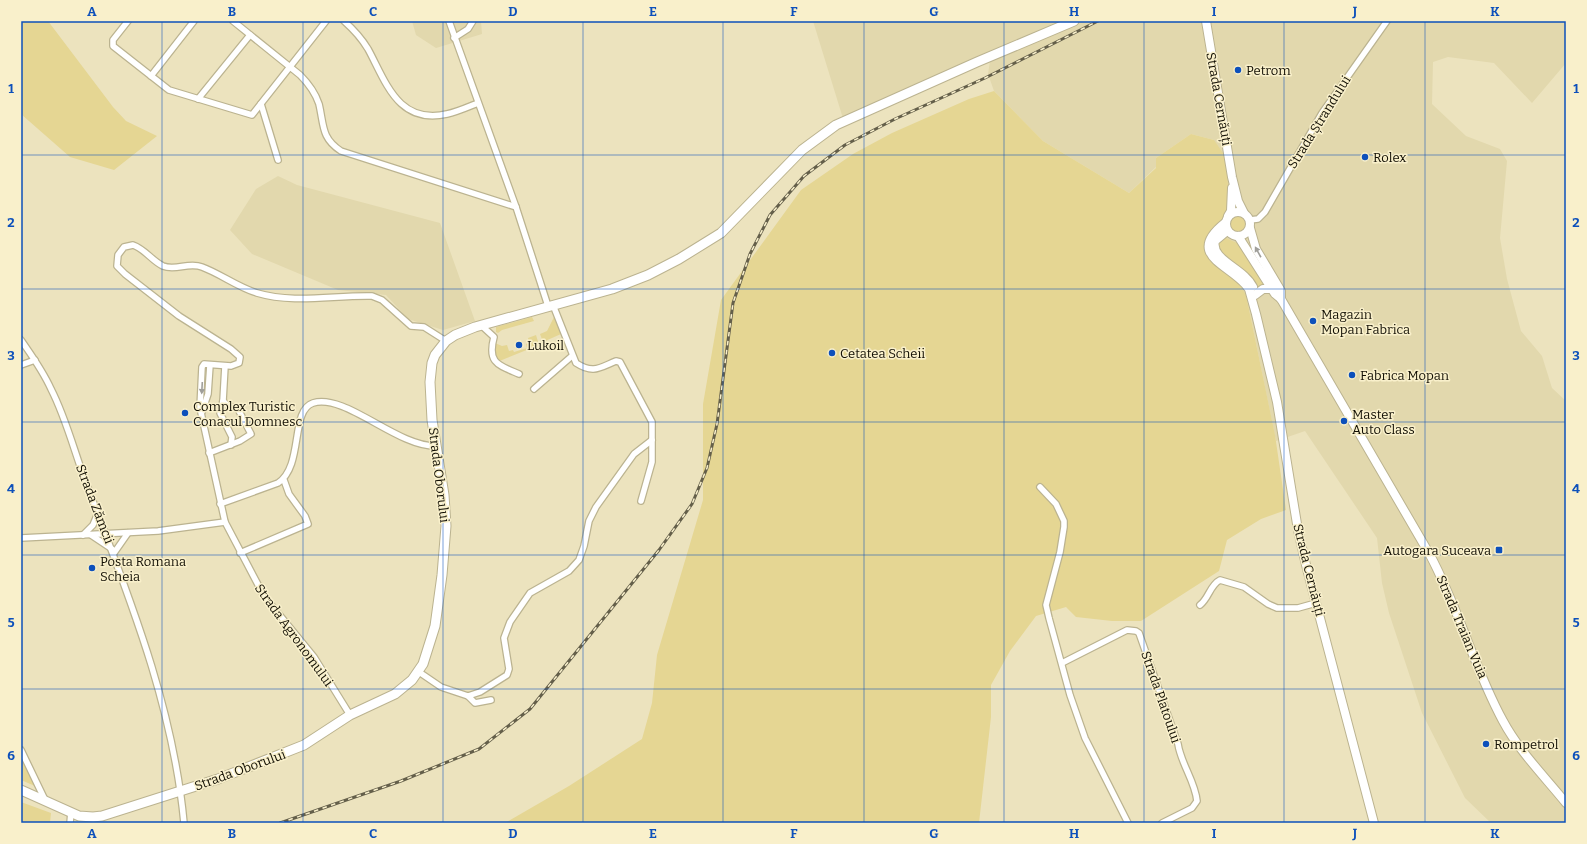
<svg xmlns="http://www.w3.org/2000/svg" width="1587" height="844" font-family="Bitter,serif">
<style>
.built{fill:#e2d8ad}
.green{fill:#e5d693}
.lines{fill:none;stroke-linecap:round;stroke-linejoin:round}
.street-casing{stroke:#bbb390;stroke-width:8}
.secondary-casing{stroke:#bbb390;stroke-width:10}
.primary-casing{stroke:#bbb390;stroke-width:11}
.street{stroke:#fff;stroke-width:5.5}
.secondary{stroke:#fff;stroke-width:8}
.primary{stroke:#fff;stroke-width:9}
.rail-casing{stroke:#645f4a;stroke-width:3}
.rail{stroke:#f9f0cb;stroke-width:1.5;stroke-dasharray:4.5;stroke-linecap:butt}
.oneway{fill:#a09f9a}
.grid{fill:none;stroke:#0d50bb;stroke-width:1;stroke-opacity:0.55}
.poi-dot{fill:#0d50bb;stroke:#f9f0cb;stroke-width:1.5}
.labels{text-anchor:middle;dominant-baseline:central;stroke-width:3;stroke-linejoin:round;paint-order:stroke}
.poi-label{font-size:13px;fill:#110e03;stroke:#f9f0cb;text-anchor:start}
.street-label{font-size:13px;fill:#110e03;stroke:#f9f0cb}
.neatline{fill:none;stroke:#0d50bb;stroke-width:1.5}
.grid-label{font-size:13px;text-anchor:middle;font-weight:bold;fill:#0d50bb}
</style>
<rect width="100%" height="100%" fill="#ece3be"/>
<!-- built -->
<g class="built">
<path d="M412 21H481L482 34 436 48 416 35Z"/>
<path d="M813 21H1566V63L1532 103 1494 63 1448 57 1433 62 1432 104 1466 136 1500 149 1507 161 1500 238 1507 279 1521 331 1542 356 1552 388 1566 401V823H1491L1465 798 1422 713 1389 613 1382 583 1377 538 1305 431 1276 441 1246 295 1215 264 1214 140 1191 134 1156 158V167L1129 193 1043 141 994 91 988 74 990 61 845 125Z"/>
<path d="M278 176 297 185 440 223 475 321 443 330 408 319 386 295 338 290 252 254 230 230 256 189Z"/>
</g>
<!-- green -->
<g class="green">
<path d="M21 21H48L113 107 126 121 157 136 114 170 70 157 21 114Z"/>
<path d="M994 91 1043 141 1129 193 1156 168V158L1191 134 1214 140 1225 156 1230 205 1224 220 1211 235 1233 277 1240 285 1246 295 1275 435 1286 510 1261 519 1227 540 1219 571 1141 621H1112L1076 617 1066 607 1036 616 1010 651 991 685V717L979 823H505L569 786 642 739 652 703 657 655 703 500V404L721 300 801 190 853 154 892 133 969 99Z"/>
<circle cx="1238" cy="224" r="12"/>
<path d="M1226 238 1239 244 1264 286 1257 289 1250 278 1220 254 1217 242 1221 239Z"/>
<path d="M532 317 534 321 502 330 498 333 496 332V327Z"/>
<path d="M554 317 561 334 543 342 540 334 547 331Z"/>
<path d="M536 335 539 345 497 362 493 356 495 343 502 346 507 345 509 351 513 350 514 352 527 348 526 344 529 343 528 338Z"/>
<path d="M21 759 35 786 21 780Z"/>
<path d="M21 802 51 813 50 823H21Z"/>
</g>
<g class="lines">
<!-- street casing -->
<g class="street-casing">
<g id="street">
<path d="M128 21 113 40V46L169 90 252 115 326 21"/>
<path d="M233 21 300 75C309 84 315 92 319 104 324 125 321 138 341 151L516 207"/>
<path d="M344 21C353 29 362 39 368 49 386 82 398 125 447 114 457 112 468 107 478 103"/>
<path d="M449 21 516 207 548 306"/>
<path d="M454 38 468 29 473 21"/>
<path d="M151 76 194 21"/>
<path d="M198 99 250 35"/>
<path d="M261 104 278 160"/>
<path d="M1250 220 1258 219 1265 212 1322 113 1387 21"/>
<path d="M553 305 576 363C593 374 599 368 616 361L620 362 652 422V462L641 501"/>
<path d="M482 326 494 337C487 363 498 365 519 374"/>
<path d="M21 340C32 356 43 371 51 389 67 420 75 455 88 488 129 597 173 705 184 823"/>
<path d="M21 365 35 360"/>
<path d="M225 366 223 401 220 413 232 437 231 445"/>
<path d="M534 389 572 356"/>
<path d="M202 412 208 394 210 365"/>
<path d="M209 453 240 441 251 434 238 409 227 405 223 401"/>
<path d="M1040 487 1056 504 1064 521V527L1060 552 1046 605 1049 618 1070 695 1085 738 1128 823"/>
<path d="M220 504 278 483C304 466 290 410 313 403 345 393 396 446 435 446"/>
<path d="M83 535 93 525 98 513"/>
<path d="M91 535 112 549"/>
<path d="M21 538 158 531 225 522"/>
<path d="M114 553 128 533"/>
<path d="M240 553 308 524 305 516 289 494 284 480"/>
<path d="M1200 605C1209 598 1210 585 1220 580L1244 587 1268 604 1277 608H1298L1316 603"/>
<path d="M1062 663 1127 630 1136 631 1139 633 1178 744C1181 764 1195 781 1197 801L1192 808 1162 823"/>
<path d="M419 672 441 687 468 696 480 692 507 675 509 669 504 638 510 622 530 593 569 571 579 560 584 546 589 521 596 507 634 454 652 440"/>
<path d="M468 696 475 703 491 700"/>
<path d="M350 715 314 657 264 596 225 522 200 408 202 367 204 364 231 366 239 363 240 357 231 349 179 316 125 274 117 266 118 255 124 247 133 245C145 249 152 261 163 266 175 271 189 262 202 267 221 274 237 287 257 293 294 304 334 295 372 296L382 300 411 326 424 327 446 341"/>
<path d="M21 750 45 800"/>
<path d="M70 823 71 812"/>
</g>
</g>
<!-- secondary casing -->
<g class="secondary-casing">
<g id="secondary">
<path d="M1206 21 1232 177 1238 201 1244 213"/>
<circle cx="1238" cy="224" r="12"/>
<path d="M1228 216 1231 211 1232 188"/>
<path d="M1225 223C1186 254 1226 263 1245 284L1249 289 1256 314 1277 402 1298 530 1306 565 1374 823"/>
<path d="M1250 228 1256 249 1281 291V299"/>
<path d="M1227 231 1215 241C1210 260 1244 268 1253 287"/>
<path d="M1238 236 1275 294 1281 299 1430 555C1459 609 1474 668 1503 721 1519 751 1545 777 1566 803"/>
<path d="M1255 295 1263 289H1272"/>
</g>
</g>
<!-- primary casing -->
<g class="primary-casing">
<path id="primary" d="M21 790 79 816 93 817 102 816 218 779 304 745 350 715 395 694 412 680 423 664 435 626 442 575 446 526 444 495 432 420 430 382 432 363 435 355 446 341 455 335 475 327 612 289 648 275 679 259 721 233 802 150 836 125 977 62 1074 21"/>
</g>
<!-- street -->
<use href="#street" class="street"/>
<!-- secondary -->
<use href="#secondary" class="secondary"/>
<!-- primary -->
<use href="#primary" class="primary"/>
<!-- rail casing -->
<g class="rail-casing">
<path id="rail" d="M280 823 401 781 479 749 530 709 659 550 692 504 707 468 717 424 733 303 750 254 770 215 804 176 845 145 895 119 985 78 1098 21"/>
</g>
<!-- rail -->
<use href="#rail" class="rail"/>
</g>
<!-- one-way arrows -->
<defs><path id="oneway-solid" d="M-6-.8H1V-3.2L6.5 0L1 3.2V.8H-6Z"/></defs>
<g class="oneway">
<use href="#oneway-solid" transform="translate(1258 252) rotate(-119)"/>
<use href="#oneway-solid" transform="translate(202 388) rotate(93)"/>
</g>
<!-- grid -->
<path class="grid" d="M162 21V823M303 21V823M443 21V823M583 21V823M723 21V823M864 21V823M1004 21V823M1144 21V823M1284 21V823M1425 21V823M21 155H1566M21 289H1566M21 422H1566M21 555H1566M21 689H1566"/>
<!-- markers -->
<g class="poi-dot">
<circle cx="1238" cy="70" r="4"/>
<circle cx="1365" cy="157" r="4"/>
<circle cx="1313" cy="321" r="4"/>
<circle cx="519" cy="345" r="4"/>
<circle cx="832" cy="353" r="4"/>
<circle cx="1352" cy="375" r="4"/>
<circle cx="185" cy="413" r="4"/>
<circle cx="1344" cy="421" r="4"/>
<rect x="1495" y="546" width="8" height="8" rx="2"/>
<circle cx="92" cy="568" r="4"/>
<circle cx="1486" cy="744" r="4"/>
</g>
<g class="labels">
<!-- poi labels -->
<g class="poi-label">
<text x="1246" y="70">Petrom</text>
<text x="1373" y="157">Rolex</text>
<text x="1321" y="314">Magazin<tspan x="1321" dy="15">Mopan Fabrica</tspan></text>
<text x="527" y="345">Lukoil</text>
<text x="840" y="353">Cetatea Scheii</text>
<text x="1360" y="375">Fabrica Mopan</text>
<text x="193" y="406">Complex Turistic<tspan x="193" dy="15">Conacul Domnesc</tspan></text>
<text x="1352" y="414">Master<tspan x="1352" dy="15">Auto Class</tspan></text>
<text x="1491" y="550" text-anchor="end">Autogara Suceava</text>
<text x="100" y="561">Posta Romana<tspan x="100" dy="15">Scheia</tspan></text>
<text x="1494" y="744">Rompetrol</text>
</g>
<!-- street labels -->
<g class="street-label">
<text transform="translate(1219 99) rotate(80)">Strada Cernăuți</text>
<text transform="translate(1319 122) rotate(-58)">Strada Ștrandului</text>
<text transform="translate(439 475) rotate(83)">Strada Oborului</text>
<text transform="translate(95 504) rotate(69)">Strada Zămcii</text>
<text transform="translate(1309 570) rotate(76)">Strada Cernăuți</text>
<text transform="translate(1462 627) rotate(67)">Strada Traian Vuia</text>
<text transform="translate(294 635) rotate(54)">Strada Agronomului</text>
<text transform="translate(1161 697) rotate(71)">Strada Platoului</text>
<text transform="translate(240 770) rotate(-20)">Strada Oborului</text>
</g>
</g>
<!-- border -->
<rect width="1587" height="844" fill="none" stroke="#f9f0cb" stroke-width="44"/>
<rect x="22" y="22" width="1543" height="800" class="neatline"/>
<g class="grid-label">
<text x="92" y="16">A</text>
<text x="232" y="16">B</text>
<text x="373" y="16">C</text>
<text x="513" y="16">D</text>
<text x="653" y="16">E</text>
<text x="794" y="16">F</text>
<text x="934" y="16">G</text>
<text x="1074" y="16">H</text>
<text x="1214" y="16">I</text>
<text x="1355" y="16">J</text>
<text x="1495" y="16">K</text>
<text x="11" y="93">1</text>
<text x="1576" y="93">1</text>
<text x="11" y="227">2</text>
<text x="1576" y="227">2</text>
<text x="11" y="360">3</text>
<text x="1576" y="360">3</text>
<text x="11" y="493">4</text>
<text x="1576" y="493">4</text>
<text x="11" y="627">5</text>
<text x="1576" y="627">5</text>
<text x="11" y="760">6</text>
<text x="1576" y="760">6</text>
<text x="92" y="838">A</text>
<text x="232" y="838">B</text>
<text x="373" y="838">C</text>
<text x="513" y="838">D</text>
<text x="653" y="838">E</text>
<text x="794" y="838">F</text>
<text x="934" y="838">G</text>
<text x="1074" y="838">H</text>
<text x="1214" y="838">I</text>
<text x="1355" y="838">J</text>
<text x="1495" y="838">K</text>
</g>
</svg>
